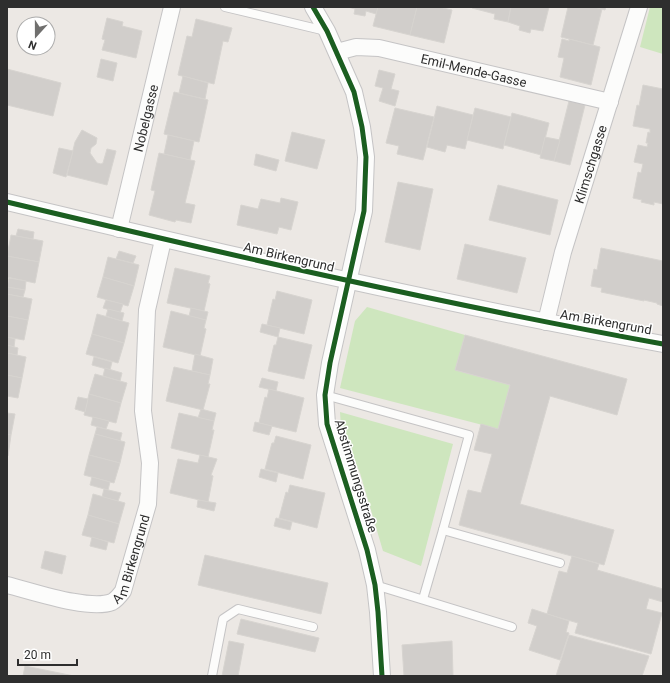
<svg xmlns="http://www.w3.org/2000/svg" width="670" height="683" font-family="Roboto,sans-serif">
<style>
.green{fill:#cee6be}
.building{fill:#d1cecb;stroke:#d7d4d0}
.lines{fill:none;stroke-linecap:round;stroke-linejoin:round}
.service-casing{stroke:#c5c4c5;stroke-width:10}
.minor-casing{stroke:#c5c4c5;stroke-width:18}
.service{stroke:#fcfcfb;stroke-width:8}
.minor{stroke:#fcfcfb;stroke-width:16}
.cycleway-casing{stroke:#fff;stroke-width:8}
.cycleway{stroke:#1b5e20;stroke-width:5}
.labels{text-anchor:middle;dominant-baseline:central;stroke-width:3;stroke-linejoin:round;paint-order:stroke}
.street-label{font-size:13px;fill:#2e2e2e;stroke:#fff}
</style>
<rect width="100%" height="100%" fill="#ece8e4"/>
<!-- green -->
<g class="green">
<path d="M650 7H663V54L640 47Z"/>
<path d="M367 307 465 335 455 370 510 385 498 429 340 388 355 321Z"/>
<path d="M340 412 453 444 421 566 383 551 360 473 341 427Z"/>
</g>
<!-- building -->
<g class="building">
<path d="M348 7H378L376 14 366 11 365 16 354 14 355 9Z"/>
<path d="M378 7H417L410 35 373 26Z"/>
<path d="M417 7H438L452 10 444 43 410 35Z"/>
<path d="M472 7H511L508 22 494 19 495 14 472 8Z"/>
<path d="M511 7H549L543 31 531 29 530 33 519 30 520 26 508 22Z"/>
<path d="M568 7H594L602 9 593 45 561 37Z"/>
<path d="M594 7H606L605 10Z"/>
<path d="M107 18 123 22 122 26 142 31 136 58 102 50 105 40 102 39Z"/>
<path d="M196 19 232 28 228 42 223 41 214 84 178 75 187 36 192 37Z"/>
<path d="M562 39 569 41V39L600 47 591 85 560 77 564 58 558 57Z"/>
<path d="M101 59 117 63 113 81 97 77Z"/>
<path d="M7 69 61 83 53 116 7 105Z"/>
<path d="M379 70 395 74 391 89 399 91 395 106 379 101 383 88 375 86Z"/>
<path d="M183 76 208 83 205 99 179 93Z"/>
<path d="M643 85 663 89V204L654 202V205L641 202 642 200 633 198 638 172 641 173 643 164 634 162 638 145 647 147 648 143H646L648 132 650 133V129L633 126 637 105 639 106Z"/>
<path d="M174 92 208 100 199 142 164 134Z"/>
<path d="M569 101 585 105 570 165 554 161Z"/>
<path d="M437 106 473 115 465 149 447 145 445 152 427 147Z"/>
<path d="M395 108 434 117 423 160 397 154 399 146 386 143Z"/>
<path d="M475 108 511 117 503 149 467 140Z"/>
<path d="M512 113 549 123 541 155 504 145Z"/>
<path d="M82 130 97 138 96 144 91 148 90 153 97 163 101 164 103 163 107 149 116 151 107 185 67 175 75 142Z"/>
<path d="M292 132 325 140 317 169 285 161Z"/>
<path d="M168 135 194 141 190 160 164 154Z"/>
<path d="M545 137 560 140 554 161 540 158Z"/>
<path d="M59 148 73 151 66 177 53 173Z"/>
<path d="M159 153 195 161 185 203 195 205 191 223 176 220 175 222 149 215 155 191 151 190Z"/>
<path d="M256 154 279 160 276 171 254 165Z"/>
<path d="M398 182 433 189 420 250 385 242Z"/>
<path d="M498 185 558 200 550 235 489 220Z"/>
<path d="M281 198 298 202 291 230 279 227 277 234 237 225 241 205 258 209 261 199 280 203Z"/>
<path d="M18 229 34 232 33 239 16 236Z"/>
<path d="M11 235 43 241 39 262 7 256Z"/>
<path d="M465 244 526 258 517 293 457 279Z"/>
<path d="M601 248 663 261V306L657 304V303L644 300V301L601 292 602 288 591 286 594 269 597 270Z"/>
<path d="M119 251 136 256 133 263 116 259Z"/>
<path d="M7 256 39 262 35 283 7 277Z"/>
<path d="M108 257 139 265 134 286 103 277Z"/>
<path d="M175 268 210 276 208 283 210 284 204 311 167 303Z"/>
<path d="M103 277 134 286 128 306 97 297Z"/>
<path d="M9 278 26 281 25 290 7 287Z"/>
<path d="M7 287 25 290 23 297 7 294Z"/>
<path d="M277 291 312 300 304 334 267 325 273 299 275 300Z"/>
<path d="M7 294 32 299 28 320 7 316Z"/>
<path d="M106 300 123 304 120 313 103 308Z"/>
<path d="M191 308 208 312 206 320 189 316Z"/>
<path d="M108 309 124 313 122 321 106 316Z"/>
<path d="M171 311 206 320 204 328 206 329 200 356 163 347Z"/>
<path d="M97 314 129 323 124 343 92 334Z"/>
<path d="M7 316 28 320 24 340 7 337Z"/>
<path d="M262 324 280 328 278 337 260 332Z"/>
<path d="M92 334 124 343 118 363 86 354Z"/>
<path d="M465 335 627 379 617 415 550 396 520 504 614 530 604 565 459 525 468 490 481 493 492 454 474 450 481 424 498 429 510 385 455 370Z"/>
<path d="M7 337 15 339 14 347 7 345Z"/>
<path d="M278 337 312 345 304 379 268 371 274 345H276Z"/>
<path d="M7 345 18 348 17 355 7 353Z"/>
<path d="M7 353 26 357 22 378 7 375Z"/>
<path d="M195 354 213 359 210 375 192 371Z"/>
<path d="M94 357 112 362 110 370 92 365Z"/>
<path d="M174 367 210 375 208 384H210L203 410 166 401Z"/>
<path d="M105 368 122 373 120 381 103 376Z"/>
<path d="M95 374 127 383 121 403 89 394Z"/>
<path d="M7 375 22 378 18 398 7 396Z"/>
<path d="M262 378 278 382 276 391 259 387Z"/>
<path d="M269 389 304 398 296 432 259 423 265 397 267 398Z"/>
<path d="M89 394 121 403 116 423 84 415Z"/>
<path d="M78 397 88 399 85 412 75 409Z"/>
<path d="M201 409 216 413 214 421 198 418Z"/>
<path d="M7 413 15 414 11 435 7 434Z"/>
<path d="M179 413 214 421 212 430H214L208 457 171 448Z"/>
<path d="M93 417 109 421 106 429 91 425Z"/>
<path d="M255 422 272 426 269 435 253 431Z"/>
<path d="M97 427 122 433 120 441 95 434Z"/>
<path d="M7 434 11 435 8 456H7Z"/>
<path d="M95 434 125 442 120 463 89 455Z"/>
<path d="M276 436 311 445 303 479 265 469 272 443H274Z"/>
<path d="M89 455 120 463 114 483 84 475Z"/>
<path d="M200 455 217 459 211 475 213 476 208 502 170 493 178 459 198 463Z"/>
<path d="M261 469 278 473 276 482 259 477Z"/>
<path d="M92 477 110 482 108 490 90 485Z"/>
<path d="M290 485 325 493 317 528 279 518 286 492 288 493Z"/>
<path d="M104 489 121 493 118 501 102 497Z"/>
<path d="M93 494 125 503 119 524 88 515Z"/>
<path d="M198 500 216 503 214 511 197 507Z"/>
<path d="M88 515 119 524 114 543 82 535Z"/>
<path d="M276 518 292 522 290 530 274 526Z"/>
<path d="M92 537 108 542 106 550 90 546Z"/>
<path d="M45 551 66 556 62 574 41 568Z"/>
<path d="M205 555 328 583 321 614 198 585Z"/>
<path d="M572 556 599 564 597 570 663 589V602L649 598 646 609 662 613 651 654 575 633 578 623 547 614 559 571 567 573Z"/>
<path d="M532 609 569 621 566 632 569 633 560 660 529 650 537 626 528 623Z"/>
<path d="M241 619 319 638 315 652 237 634Z"/>
<path d="M569 635 649 656 642 676H556Z"/>
<path d="M229 641 244 644 238 676H222Z"/>
<path d="M452 641 453 676H404L402 645Z"/>
<path d="M25 666 74 676H23Z"/>
</g>
<g class="lines">
<!-- service casing -->
<g class="service-casing">
<g id="service">
<path d="M225 7 326 31"/>
<path d="M325 395 469 435 443 530 560 563"/>
<path d="M375 585 512 627"/>
<path d="M423 599 443 530"/>
<path d="M212 676 223 619 238 609 313 627"/>
</g>
</g>
<!-- minor casing -->
<g class="minor-casing">
<g id="minor">
<path d="M313 7 327 31 354 92 362 127 366 157 364 211 330 363 325 395 327 424 367 550 375 585 378 612 382 676"/>
<path id="s1" d="M337 52 356 47 379 48 610 102"/>
<path d="M7 202C225 254 443 304 663 344"/>
<path id="s2" d="M119 229 172 7"/>
<path id="s3" d="M546 322 563 252 639 7"/>
<path id="s4" d="M7 585C32 591 89 611 112 602 116 600 120 595 123 591L148 504 150 463 143 411 147 310 163 240"/>
</g>
</g>
<!-- service -->
<use href="#service" class="service"/>
<!-- minor -->
<use href="#minor" class="minor"/>
<!-- cycleway casing -->
<g class="cycleway-casing">
<g id="cycleway">
<path d="M313 7 327 31 354 92 362 127 366 157 364 211 330 363 325 395 327 424 367 550 375 585 378 612 382 676"/>
<path d="M7 202C225 254 443 304 663 344"/>
</g>
</g>
<!-- cycleway -->
<use href="#cycleway" class="cycleway"/>
</g>
<g class="labels">
<!-- street labels -->
<g class="street-label">
<text stroke="none"><textPath href="#s1" startOffset="140">Emil-Mende-Gasse</textPath></text>
<text stroke="none"><textPath href="#s2" startOffset="114">Nobelgasse</textPath></text>
<text stroke="none"><textPath href="#s3" startOffset="164">Klimschgasse</textPath></text>
<text transform="translate(289 257) rotate(13)">Am Birkengrund</text>
<text transform="translate(606 322) rotate(10)">Am Birkengrund</text>
<text transform="translate(356 476) rotate(73)">Abstimmungsstraße</text>
<text stroke="none"><textPath href="#s4" startOffset="156">Am Birkengrund</textPath></text>
</g>
</g>
<!-- border -->
<rect width="670" height="683" fill="none" stroke="#2e2e2e" stroke-width="16"/>
<!-- north arrow -->
<g transform="translate(36 36) rotate(201)"><circle r="19" fill="#ffffff" stroke="#ababab"/>
<path d="M0-3L7 15L0 10L-7 15Z" fill="#706f6e"/>
<text y="-6" font-size="11" font-weight="bold" text-anchor="middle" fill="#2e2e2e">N</text>
</g>
<!-- scale -->
<path d="M18 659v6h59v-6" fill="none" stroke="#2e2e2e" stroke-width="2"/>
<text x="24" y="659" font-size="12" fill="#2e2e2e" stroke="#ffffff" stroke-width="3" paint-order="stroke">20 m</text>
</svg>
